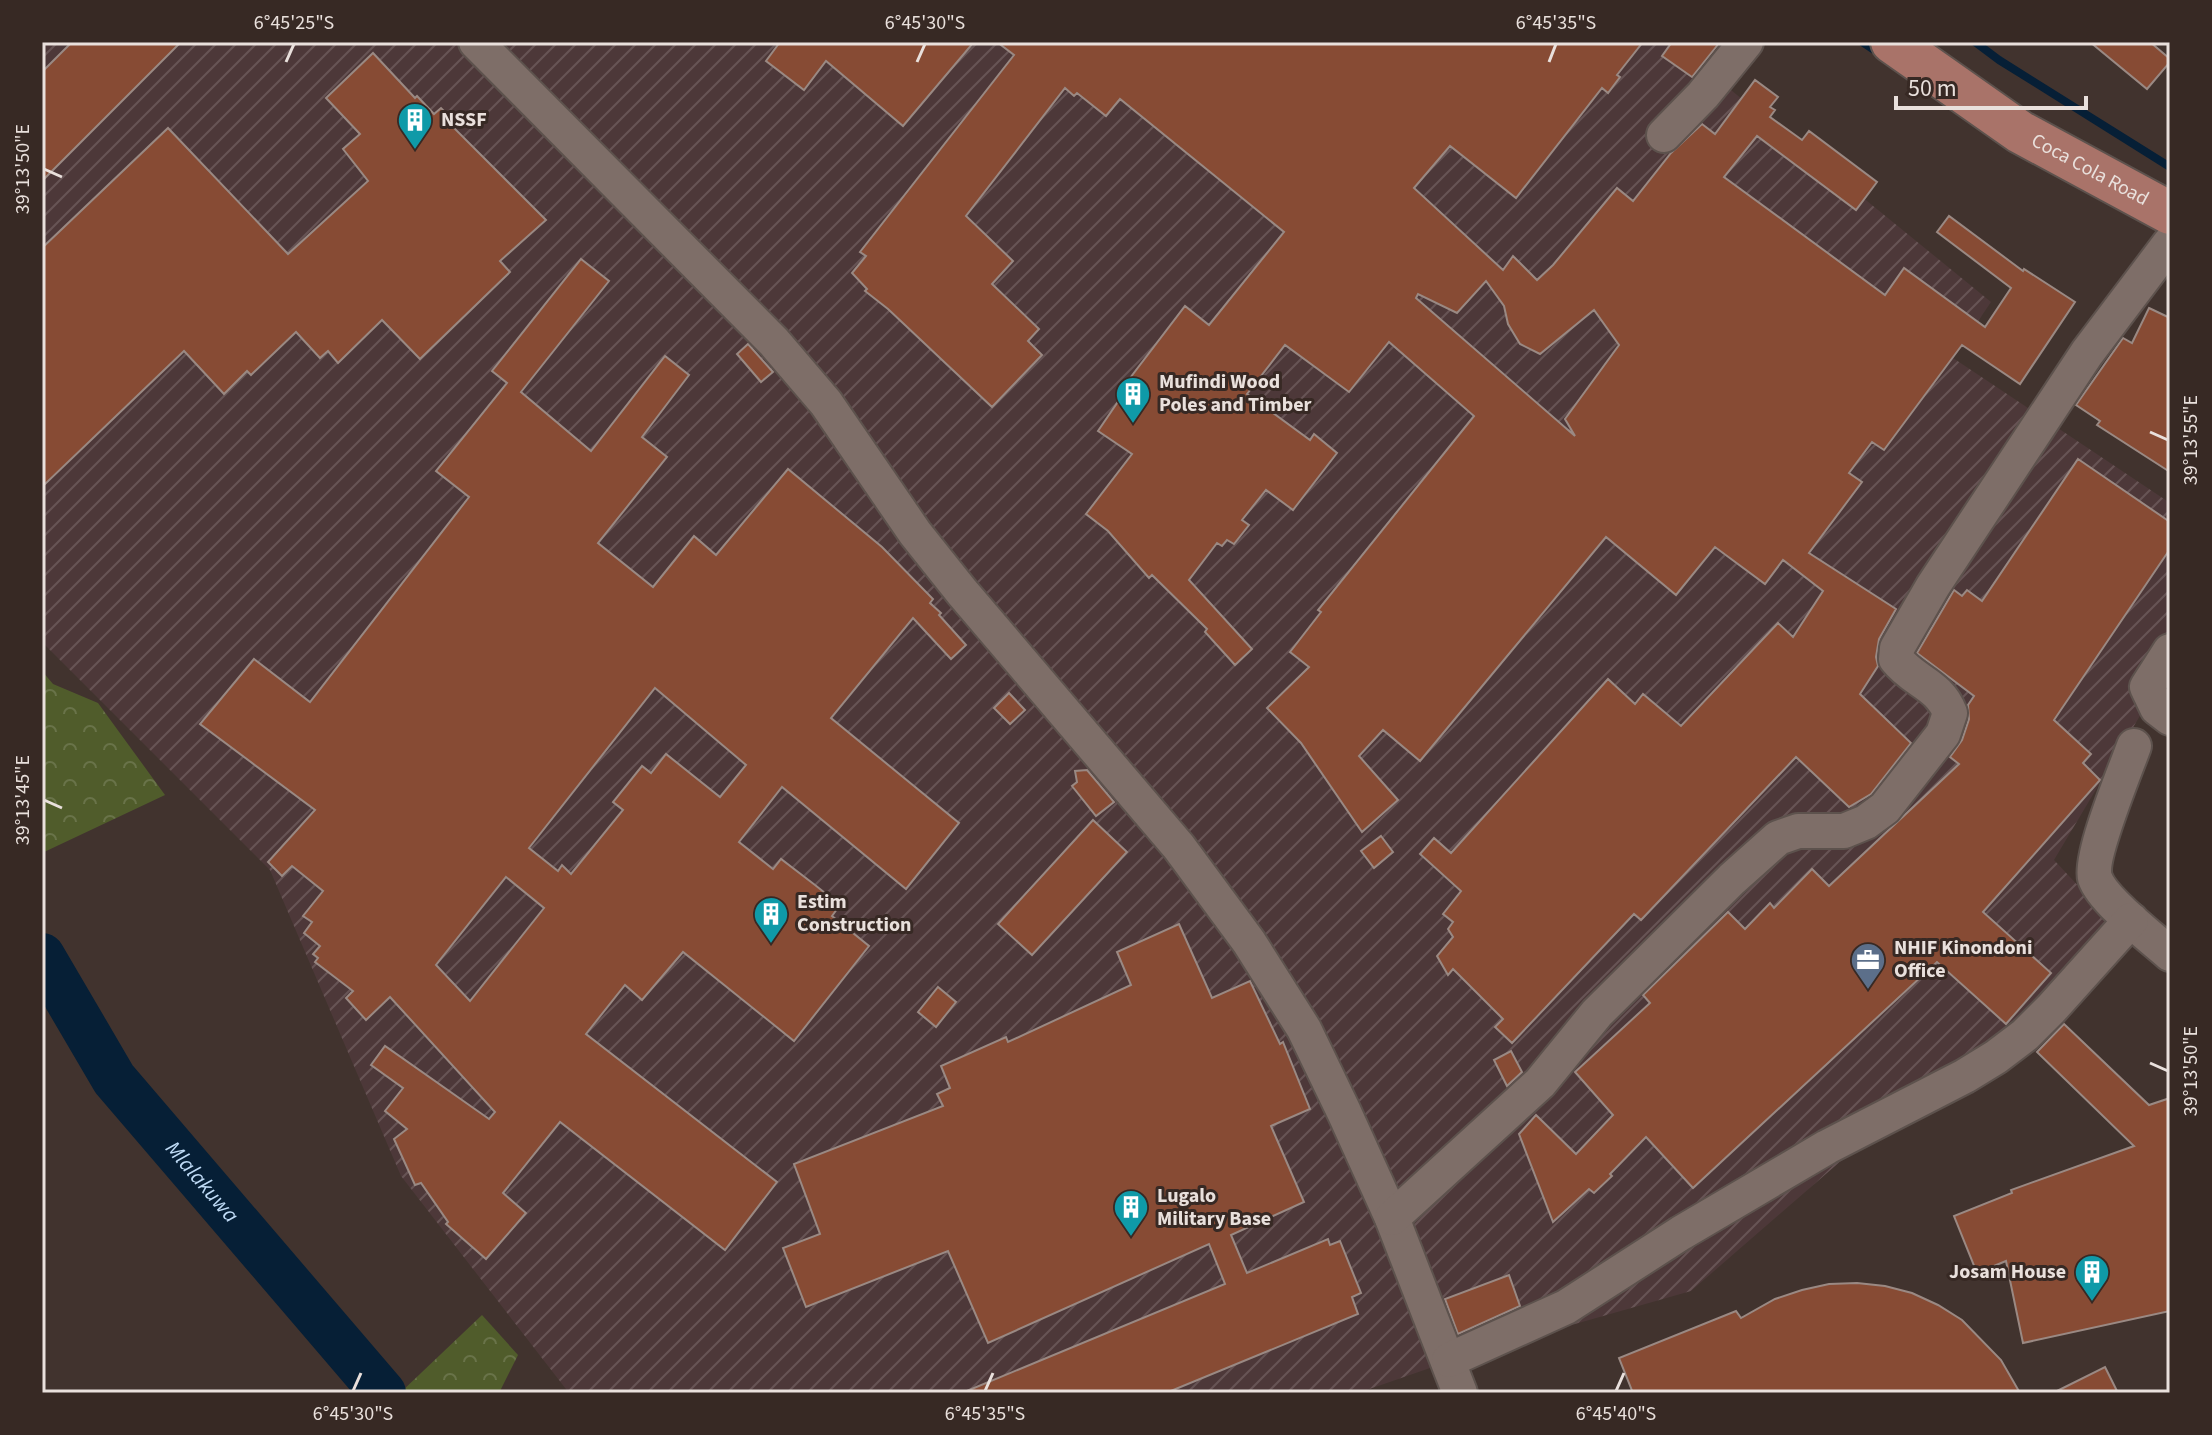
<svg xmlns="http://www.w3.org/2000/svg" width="2212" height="1435" font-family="'Source Sans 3',sans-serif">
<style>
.industrial{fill:url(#industrial-furrows)}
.forest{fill:url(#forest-crowns)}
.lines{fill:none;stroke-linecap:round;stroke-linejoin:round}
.stream{stroke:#061f36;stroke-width:8}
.river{stroke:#061f36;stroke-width:46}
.building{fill:#874b34;stroke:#9a8983;stroke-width:2;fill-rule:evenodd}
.minor-casing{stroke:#5d524d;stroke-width:38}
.major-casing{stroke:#5d524d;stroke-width:46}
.minor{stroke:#7e6e68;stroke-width:34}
.major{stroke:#a97369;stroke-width:42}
.ticks{fill:none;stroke:#e9e0dc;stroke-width:3}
.labels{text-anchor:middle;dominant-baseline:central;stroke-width:6;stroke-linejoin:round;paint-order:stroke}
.poi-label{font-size:20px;font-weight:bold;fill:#e9e0dc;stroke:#372924;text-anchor:start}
.street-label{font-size:20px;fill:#e9e0dc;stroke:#372924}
.water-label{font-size:22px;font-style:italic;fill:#bfdbf6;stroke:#372924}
.neatline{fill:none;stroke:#e9e0dc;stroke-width:3}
.ticks-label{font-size:20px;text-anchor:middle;fill:#e9e0dc}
</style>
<defs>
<pattern id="industrial-furrows" width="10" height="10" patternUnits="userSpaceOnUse" patternTransform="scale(2)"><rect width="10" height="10" fill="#4d3839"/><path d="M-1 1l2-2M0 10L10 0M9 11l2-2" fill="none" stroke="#675455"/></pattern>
<pattern id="forest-crowns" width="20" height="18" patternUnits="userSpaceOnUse" patternTransform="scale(2)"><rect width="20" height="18" fill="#505c2b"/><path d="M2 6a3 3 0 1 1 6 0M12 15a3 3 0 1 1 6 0" fill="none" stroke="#697349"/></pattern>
</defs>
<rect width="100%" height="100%" fill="#41332e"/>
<!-- industrial -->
<path class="industrial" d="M42 42H1672L1991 302 1953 358 2170 503V656L2141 714 2054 860 2115 925 2012 1032 1894 1115 1691 1291 1476 1352 1358 1393H569L401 1176 270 870 42 642Z"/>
<!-- forest -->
<g class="forest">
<path d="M42 671 53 684 98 703 165 795 42 853Z"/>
<path d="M482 1315 518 1355 499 1393H400Z"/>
</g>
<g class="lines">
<!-- stream -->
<g class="stream">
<path d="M1862 42 1880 54"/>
<path d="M1975 42 1999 60 2170 167"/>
</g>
<!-- river -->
<path class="river" id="s1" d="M42 956 114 1079 383 1393"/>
</g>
<!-- building -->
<g class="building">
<path d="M72 42H181L42 181V72Z"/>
<path d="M780 42H974L903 126 826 61 804 90 766 61Z"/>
<path d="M997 42H1643L1617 75 1620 77 1608 93 1602 88 1516 198 1450 146 1414 188 1503 270 1513 256 1537 280 1553 265 1617 188 1633 201 1671 153 1702 124 1715 134 1755 80 1778 97 1770 107 1775 110 1770 117 1802 140 1809 131 1877 182 1856 210 1757 136 1724 177 1885 295 1904 268 1985 327 2011 288 1937 232 1949 216 2023 271 2024 269 2075 302 2020 384 1962 345 1884 450 1872 442 1849 473 1862 482 1809 553 1896 609 1879 639 1876 657 1878 666 1860 694 1911 743 1871 794 1849 807 1796 757 1641 920 1634 914 1512 1043 1495 1027 1503 1019 1453 969 1448 975 1437 956 1453 937 1448 929 1453 922 1443 914 1461 891 1420 854 1434 838 1451 853 1608 679 1635 704 1643 694 1681 726 1778 623 1793 637 1823 591 1783 560 1765 584 1715 547 1676 595 1606 537 1420 761 1383 730 1359 756 1398 800 1362 832 1301 743 1267 708 1309 667 1290 652 1321 612 1318 610 1474 416 1389 342 1349 392 1285 345 1247 394 1310 440 1314 434 1337 453 1293 510 1266 490 1242 520 1249 525 1234 544 1227 540 1222 546 1217 543 1189 580 1252 649 1235 665 1205 632 1207 629 1152 575 1149 578 1108 531 1086 514 1132 454 1098 431 1130 384 1127 382 1185 306 1209 325 1284 232 1120 99 1106 116 1077 93 1074 96 1065 88 966 216 1013 261 992 284 1039 329 1028 341 1042 355 992 407 888 309 865 291 867 289 852 273 866 256 860 252 1014 55ZM1486 281 1504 306 1508 324 1520 344 1540 354 1594 310 1619 345 1565 419 1575 436 1416 298 1418 294 1457 313Z"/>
<path d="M1672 42H1720L1692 77 1662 56Z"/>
<path d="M2090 42H2150L2170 59V62L2147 89Z"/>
<path d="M373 53 415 98 417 96 434 114 441 108 455 122 452 126 546 220 500 261 510 272 420 359 382 320 338 363 328 351 320 358 296 332 251 375 247 371 224 394 184 351 42 487V248L168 128 288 254 368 181 343 149 360 134 326 98Z"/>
<path d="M581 259 609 281 521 392 591 451 665 356 689 375 642 437 667 457 598 543 653 587 694 536 716 555 788 469 882 547 933 599 930 603 941 613 939 615 966 645 951 659 913 618 831 718 959 823 906 889 782 787 739 842 773 869 781 859 815 885 840 905 832 916 869 946 794 1041 683 952 642 1000 625 985 586 1034 777 1182 725 1250 560 1122 503 1193 526 1213 486 1259 446 1224 448 1222 421 1183 415 1185 394 1139 407 1129 385 1111 403 1088 371 1065 385 1046 489 1119 495 1112 390 997 366 1020 346 998 353 991 315 962 318 958 313 954 320 946 304 933 312 922 303 916 323 891 292 866 282 876 268 862 315 810 200 724 254 659 310 702 469 497 436 471 507 383 492 371ZM655 688 746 765 720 797 666 754 651 773 642 766 613 802 623 810 571 874 562 865 558 871 529 848ZM506 877 544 908 470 1001 436 965Z"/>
<path d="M2149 308 2170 318V472L2097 425 2100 421 2076 405 2123 338 2132 343Z"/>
<path d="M748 344 773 372 761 382 737 354Z"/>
<path d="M2078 459 2170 522V549L2054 720 2091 754 2083 763 2100 780 1983 912 2051 973 2006 1024 1937 962 1693 1188 1646 1137 1610 1174 1612 1176 1594 1193 1589 1189 1553 1222 1519 1134 1536 1115 1576 1154 1613 1115 1575 1072 1650 1003 1643 995 1728 912 1745 929 1770 903 1774 908 1812 869 1829 886 1959 764 1950 757 1962 740 1969 719 1968 705 1974 696 1917 653 1954 590 1962 596 1967 590 1982 601Z"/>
<path d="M1009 693 1025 710 1010 724 994 708Z"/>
<path d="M1087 770 1114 802 1096 816 1072 786 1077 782 1075 771Z"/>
<path d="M1093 820 1127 852 1032 955 998 924Z"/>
<path d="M1381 836 1393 852 1374 868 1361 851Z"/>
<path d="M1179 924 1212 998 1250 981 1280 1044 1283 1042 1310 1109 1271 1126 1304 1202 1231 1235 1247 1273 1328 1239 1330 1245 1340 1241 1361 1293 1352 1297 1358 1314 1166 1393H962L1225 1284 1209 1244 988 1343 948 1251 806 1307 783 1248 820 1234 794 1164 943 1106 937 1094 950 1088 941 1066 1006 1037 1008 1042 1131 985 1117 952Z"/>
<path d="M938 987 956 1002 936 1027 918 1012Z"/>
<path d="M2064 1024 2149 1105 2170 1098V1311L2023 1343 2006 1261 1977 1273 1954 1216 2012 1193 2011 1190 2134 1146 2037 1052Z"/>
<path d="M1511 1051 1522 1072 1507 1086 1494 1060Z"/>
<path d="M1509 1275 1520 1306 1458 1334 1445 1299Z"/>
<path d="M1857 1283 1885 1286 1912 1293 1938 1305 1962 1320 2001 1360 2020 1393H1633L1619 1358 1736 1311 1741 1318 1775 1299 1802 1290 1829 1284Z"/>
<path d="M2105 1367 2118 1393H2053Z"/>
</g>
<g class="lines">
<!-- minor casing -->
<g class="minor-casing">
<g id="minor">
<path d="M476 42 774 342 826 403 915 533 962 592 1179 847 1249 942 1304 1029 1344 1112 1392 1218 1460 1393"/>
<path d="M1664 135 1703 95 1746 42"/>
<path d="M2170 651 2147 687 2157 708 2170 718"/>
<path d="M2134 746C2125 771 2089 857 2095 878 2102 900 2152 938 2170 954"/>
<path d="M1392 1218 1540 1083 1597 1013 1732 879 1778 838 1798 831H1844L1866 822 1885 808 1943 734 1950 713C1939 684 1914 682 1896 659L1897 648 1933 586 2087 353 2170 243"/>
<path d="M1449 1360 1566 1307 1681 1233 1827 1147 1965 1076 1996 1057 2025 1035 2051 1009 2131 920"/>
</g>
</g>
<!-- major casing -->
<g class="major-casing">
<g id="major">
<path id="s2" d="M1892 42 2020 132 2170 213"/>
</g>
</g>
<!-- minor -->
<use href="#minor" class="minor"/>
<!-- major -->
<use href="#major" class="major"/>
</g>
<!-- ticks -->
<path class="ticks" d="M286 62 294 44M917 62 925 44M1549 62 1556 44M44 169 62 177M2150 432 2168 440M44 800 62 808M2150 1063 2168 1071M353 1391 361 1373M985 1391 993 1373M1616 1391 1624 1373"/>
<!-- icons -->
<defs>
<g id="building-pin" transform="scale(1.8)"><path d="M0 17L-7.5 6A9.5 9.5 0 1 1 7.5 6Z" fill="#0f9aa8" stroke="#372924"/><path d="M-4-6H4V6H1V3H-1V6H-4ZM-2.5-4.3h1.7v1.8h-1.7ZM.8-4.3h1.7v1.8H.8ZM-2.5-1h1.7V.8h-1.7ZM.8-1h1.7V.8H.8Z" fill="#fff"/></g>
<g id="office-pin" transform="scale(1.8)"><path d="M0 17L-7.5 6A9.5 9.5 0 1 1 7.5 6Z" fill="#5c6f8a" stroke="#372924"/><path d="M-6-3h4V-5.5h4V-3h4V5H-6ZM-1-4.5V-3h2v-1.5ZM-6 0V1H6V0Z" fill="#fff"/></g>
</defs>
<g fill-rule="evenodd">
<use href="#building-pin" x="415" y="120"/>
<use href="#building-pin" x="1133" y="394"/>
<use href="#building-pin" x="771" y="914"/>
<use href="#office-pin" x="1868" y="960"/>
<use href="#building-pin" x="1131" y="1207"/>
<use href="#building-pin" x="2092" y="1272"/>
</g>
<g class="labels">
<!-- poi labels -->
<g class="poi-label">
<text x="441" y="120">NSSF</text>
<text x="1159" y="382">Mufindi Wood<tspan x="1159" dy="23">Poles and Timber</tspan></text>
<text x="797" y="902">Estim<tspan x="797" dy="23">Construction</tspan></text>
<text x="1894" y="948">NHIF Kinondoni<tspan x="1894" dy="23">Office</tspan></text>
<text x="1157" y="1196">Lugalo<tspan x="1157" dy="23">Military Base</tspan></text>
<text x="2066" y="1272" text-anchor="end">Josam House</text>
</g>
<!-- street labels -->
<g class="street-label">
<text stroke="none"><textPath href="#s2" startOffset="236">Coca Cola Road</textPath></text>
</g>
<!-- water labels -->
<g class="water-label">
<text stroke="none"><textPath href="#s1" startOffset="278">Mlalakuwa</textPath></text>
</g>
</g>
<!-- border -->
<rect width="2212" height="1435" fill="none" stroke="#372924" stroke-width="88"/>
<!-- scale -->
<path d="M1896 96v12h190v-12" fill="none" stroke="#e9e0dc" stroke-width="4"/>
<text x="1908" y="96" font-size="24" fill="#e9e0dc" stroke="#372924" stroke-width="6" paint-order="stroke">50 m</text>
<rect x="44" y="44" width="2124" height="1347" class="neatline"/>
<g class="ticks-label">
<text x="294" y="29">6°45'25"S</text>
<text x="925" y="29">6°45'30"S</text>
<text x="1556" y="29">6°45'35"S</text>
<text transform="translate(22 169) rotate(-90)" y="7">39°13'50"E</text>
<text transform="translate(2190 440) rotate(-90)" y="7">39°13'55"E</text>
<text transform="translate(22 800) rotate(-90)" y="7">39°13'45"E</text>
<text transform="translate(2190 1071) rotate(-90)" y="7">39°13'50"E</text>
<text x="353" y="1420">6°45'30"S</text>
<text x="985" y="1420">6°45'35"S</text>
<text x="1616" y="1420">6°45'40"S</text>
</g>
</svg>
